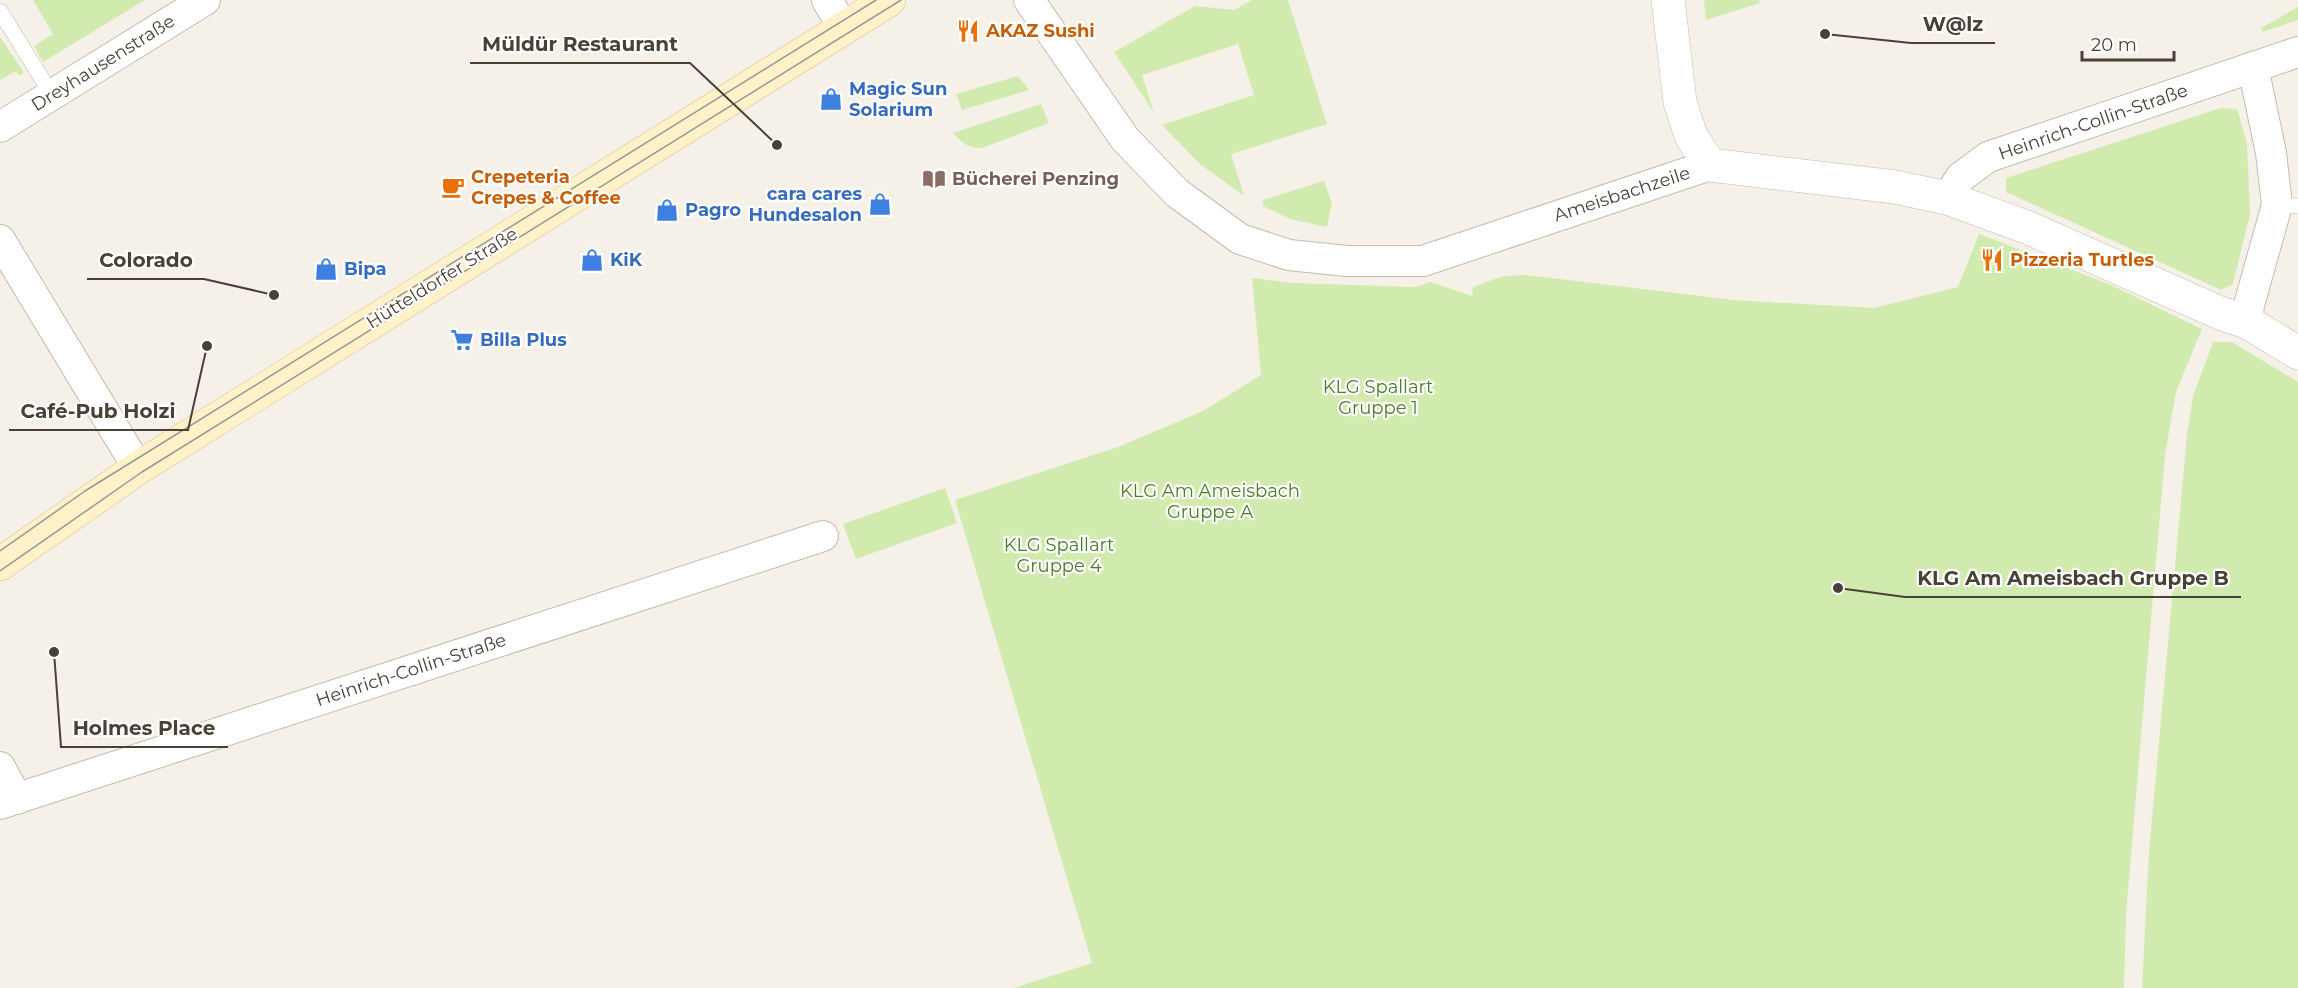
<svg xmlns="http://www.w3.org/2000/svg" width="2298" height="988" font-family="Montserrat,sans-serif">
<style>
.green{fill:#d1ebaf}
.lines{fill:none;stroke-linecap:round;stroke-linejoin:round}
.service-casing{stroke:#c4bbad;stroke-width:16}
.minor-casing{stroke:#c4bbad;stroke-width:32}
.tertiary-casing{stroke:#c4bbad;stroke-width:34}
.secondary-casing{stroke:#d7c596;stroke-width:34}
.service{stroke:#fff;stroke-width:15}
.minor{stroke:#fff;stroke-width:30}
.tertiary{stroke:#fff;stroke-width:33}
.secondary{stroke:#fff1c8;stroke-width:33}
.tram{stroke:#979797;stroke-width:1.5}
.labels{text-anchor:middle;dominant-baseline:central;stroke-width:4.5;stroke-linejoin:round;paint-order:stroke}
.food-label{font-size:18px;font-weight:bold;fill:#c56008;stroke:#fff;text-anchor:start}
.street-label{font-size:18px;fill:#484136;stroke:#fff}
.shop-label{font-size:18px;font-weight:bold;fill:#366cbe;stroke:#fff;text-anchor:start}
.education-label{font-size:18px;font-weight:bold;fill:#785e54;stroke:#fff;text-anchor:start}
.park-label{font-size:18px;fill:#497d26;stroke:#fff}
.leader{fill:none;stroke:#484136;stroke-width:2}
.callout-dot{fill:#484136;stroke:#fff;stroke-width:2}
.callout-label{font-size:20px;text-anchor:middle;font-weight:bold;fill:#484136;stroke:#fff;stroke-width:4.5;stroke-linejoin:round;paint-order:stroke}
</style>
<rect width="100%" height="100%" fill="#f5f1e8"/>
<!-- green -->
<g class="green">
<path d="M33 0H145L43 62 34 46 53 34Z"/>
<path d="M1252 0H1288L1327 124 1231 154 1244 196 1200 164 1162 125 1254 95 1238 44 1142 75 1154 113 1114 52 1195 6 1234 10Z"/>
<path d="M1704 0H1759L1760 3 1706 20Z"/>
<path d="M2298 7V20L2263 32 2261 28Z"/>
<path d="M0 38H1L24 73 19 76 16 71 0 80Z"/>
<path d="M1018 76 1029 90 962 110 956 94Z"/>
<path d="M1041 104 1049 123 982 148C969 149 962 143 953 133Z"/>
<path d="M2221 108 2237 109 2247 143 2250 214 2233 284 2221 290 2006 192V178Z"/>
<path d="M1324 181 1332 203 1327 227 1290 219 1263 206V200Z"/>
<path d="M1979 234 2111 285 2202 329 2176 392 2165 455 2126 914 2124 988H1014L1092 963 955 500 1118 447 1203 411 1261 375 1252 278 1293 283 1416 287 1431 282 1472 296 1473 287 1503 276 1526 275 1734 300 1874 308 1958 287Z"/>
<path d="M2213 342H2232L2298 382V988H2142L2149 851 2187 434 2193 396Z"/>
<path d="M945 488 957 523 856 559 843 524Z"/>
</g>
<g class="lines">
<!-- service casing -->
<g class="service-casing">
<g id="service">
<path d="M0 11 52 95"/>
<path d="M2277 205 2298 206"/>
</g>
</g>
<!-- minor casing -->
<g class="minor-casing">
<g id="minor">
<path d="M827 0 843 27"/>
<path d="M1029 0 1125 139 1177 193 1240 239 1289 255 1347 261H1423L1710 165"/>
<path d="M0 127 205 0"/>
<path d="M1947 198 1961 177 1988 157 2298 52"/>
<path d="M0 240 138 468"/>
<path d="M2247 322 2249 305 2277 205 2271 153 2253 67"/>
<path d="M0 767 17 799"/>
<path d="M0 804 823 536"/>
</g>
</g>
<!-- tertiary casing -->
<g class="tertiary-casing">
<path id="tertiary" d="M1668 0 1680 102 1691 136 1710 165 1895 187 1947 198 2029 228 2220 313 2247 322 2298 353"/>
</g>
<!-- secondary casing -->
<g class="secondary-casing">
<path id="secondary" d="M0 564 138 468 889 0"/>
</g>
<!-- service -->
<use href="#service" class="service"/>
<!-- minor -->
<use href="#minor" class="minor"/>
<!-- tertiary -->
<use href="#tertiary" class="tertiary"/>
<!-- secondary -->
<use href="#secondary" class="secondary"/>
<!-- tram -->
<g class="tram">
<path d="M0 551 85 491 876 0"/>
<path d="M0 571 142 472 901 0"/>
</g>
</g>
<!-- icons -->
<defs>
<g id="restaurant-bare" transform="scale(1.8)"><path d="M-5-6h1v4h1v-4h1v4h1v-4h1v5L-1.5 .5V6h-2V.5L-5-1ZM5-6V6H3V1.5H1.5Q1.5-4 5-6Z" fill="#e8710a" stroke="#fff" stroke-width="2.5" paint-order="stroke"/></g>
<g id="shop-bare" transform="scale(1.8)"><path d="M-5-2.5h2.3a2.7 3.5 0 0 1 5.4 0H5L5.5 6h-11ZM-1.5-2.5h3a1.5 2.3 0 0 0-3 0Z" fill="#3f7fe0" stroke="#fff" stroke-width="2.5" paint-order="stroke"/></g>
<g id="library-bare" transform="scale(1.8)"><path d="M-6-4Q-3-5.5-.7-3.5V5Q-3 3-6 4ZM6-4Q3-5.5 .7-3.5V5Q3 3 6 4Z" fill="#8d6e63" stroke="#fff" stroke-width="2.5" paint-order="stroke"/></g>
<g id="cafe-bare" transform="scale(1.8)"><path d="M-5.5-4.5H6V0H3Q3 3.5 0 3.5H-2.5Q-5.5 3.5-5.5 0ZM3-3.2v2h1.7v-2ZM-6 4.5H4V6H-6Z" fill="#e8710a" stroke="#fff" stroke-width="2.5" paint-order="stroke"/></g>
<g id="supermarket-bare" transform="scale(1.8)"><path d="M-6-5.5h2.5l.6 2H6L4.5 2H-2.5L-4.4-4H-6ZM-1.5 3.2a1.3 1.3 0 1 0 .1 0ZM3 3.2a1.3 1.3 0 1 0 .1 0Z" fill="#3f7fe0" stroke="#fff" stroke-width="2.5" paint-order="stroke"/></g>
</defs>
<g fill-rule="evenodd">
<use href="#restaurant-bare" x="968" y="31"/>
<use href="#shop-bare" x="831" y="99"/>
<use href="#library-bare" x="934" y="179"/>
<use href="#cafe-bare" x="453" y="187"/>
<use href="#shop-bare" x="880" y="204"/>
<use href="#shop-bare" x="667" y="210"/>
<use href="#shop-bare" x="592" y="260"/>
<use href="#restaurant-bare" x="1992" y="260"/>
<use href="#shop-bare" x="326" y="269"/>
<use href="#supermarket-bare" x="462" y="340"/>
</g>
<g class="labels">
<!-- food labels -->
<g class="food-label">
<text x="986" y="31">AKAZ Sushi</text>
<text x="471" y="177">Crepeteria<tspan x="471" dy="21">Crepes &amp; Coffee</tspan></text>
<text x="2010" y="260">Pizzeria Turtles</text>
</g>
<!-- street labels -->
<g class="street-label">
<text transform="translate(103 63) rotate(-32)">Dreyhausenstraße</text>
<text transform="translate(2093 122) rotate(-19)">Heinrich-Collin-Straße</text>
<text transform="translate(1622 194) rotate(-18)">Ameisbachzeile</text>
<text transform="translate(442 278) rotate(-32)">Hütteldorfer Straße</text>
<text transform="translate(411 670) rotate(-18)">Heinrich-Collin-Straße</text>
</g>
<!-- shop labels -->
<g class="shop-label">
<text x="849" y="89">Magic Sun<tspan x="849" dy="21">Solarium</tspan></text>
<text x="862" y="194" text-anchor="end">cara cares<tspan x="862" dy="21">Hundesalon</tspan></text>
<text x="685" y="210">Pagro</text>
<text x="610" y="260">KiK</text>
<text x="344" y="269">Bipa</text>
<text x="480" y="340">Billa Plus</text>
</g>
<!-- education labels -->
<g class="education-label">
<text x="952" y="179">Bücherei Penzing</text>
</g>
<!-- park labels -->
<g class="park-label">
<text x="1378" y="387">KLG Spallart<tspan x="1378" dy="21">Gruppe 1</tspan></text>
<text x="1210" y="491">KLG Am Ameisbach<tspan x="1210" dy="21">Gruppe A</tspan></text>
<text x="1059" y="545">KLG Spallart<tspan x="1059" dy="21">Gruppe 4</tspan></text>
</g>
</g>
<!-- callouts -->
<path class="leader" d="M1825 34L1911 43H1995M777 145L690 63H470M274 295L204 279H87M207 346L188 430H9M1838 588L1905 597H2241M54 652L61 747H228"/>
<g class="callout-dot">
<circle cx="1825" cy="34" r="6"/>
<circle cx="777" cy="145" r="6"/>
<circle cx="274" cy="295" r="6"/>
<circle cx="207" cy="346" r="6"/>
<circle cx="1838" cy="588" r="6"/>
<circle cx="54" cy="652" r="6"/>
</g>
<g class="callout-label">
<text x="1953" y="31">W@lz</text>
<text x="580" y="51">Müldür Restaurant</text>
<text x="146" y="267">Colorado</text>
<text x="98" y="418">Café-Pub Holzi</text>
<text x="2073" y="585">KLG Am Ameisbach Gruppe B</text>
<text x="144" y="735">Holmes Place</text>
</g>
<!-- scale -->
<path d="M2082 51v9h92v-9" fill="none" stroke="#484136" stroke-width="3"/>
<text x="2091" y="51" font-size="18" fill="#484136" stroke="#ffffff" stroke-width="4.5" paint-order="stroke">20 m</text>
</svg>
